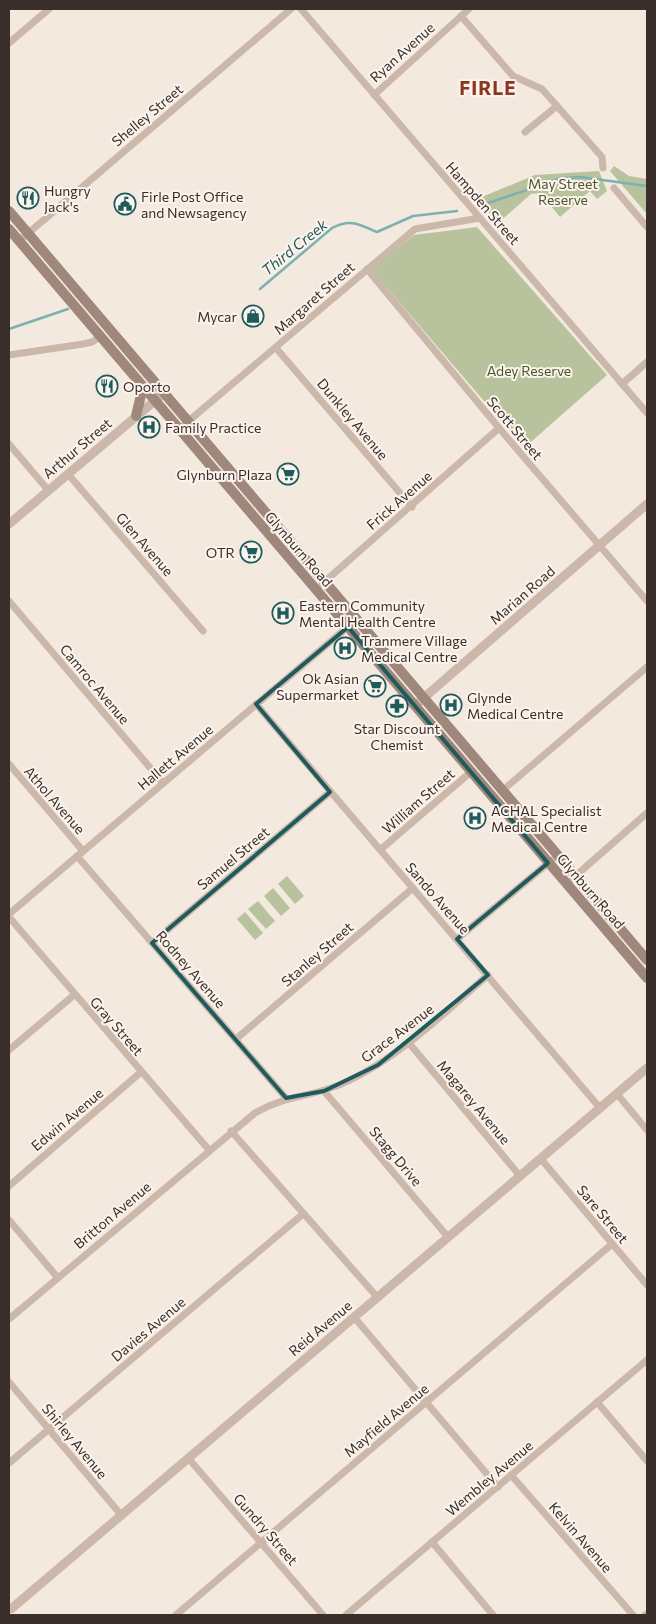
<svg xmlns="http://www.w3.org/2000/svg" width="656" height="1624" font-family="Commissioner,sans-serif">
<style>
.green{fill:#b8c39e}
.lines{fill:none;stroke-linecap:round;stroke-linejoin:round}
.stream{stroke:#7db1b1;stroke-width:2.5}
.minor{stroke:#ccb8aa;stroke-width:7}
.tertiary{stroke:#ccb8aa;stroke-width:9}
.secondary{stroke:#a0877c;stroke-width:10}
.marked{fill:none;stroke:#1e5b5c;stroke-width:4;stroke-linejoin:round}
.labels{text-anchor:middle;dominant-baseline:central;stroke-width:4;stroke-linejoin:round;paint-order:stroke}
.street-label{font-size:14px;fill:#3a2e2a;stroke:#fbf3ec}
.park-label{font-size:14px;fill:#4a582d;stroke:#fbf3ec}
.poi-label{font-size:14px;fill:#3a2e2a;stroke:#fbf3ec;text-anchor:start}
.water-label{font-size:15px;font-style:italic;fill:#1e5b5c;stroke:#fbf3ec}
.district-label{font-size:19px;font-weight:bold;letter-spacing:1px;fill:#8a3621;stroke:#fbf3ec}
</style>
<rect width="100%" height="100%" fill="#f3e9df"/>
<!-- green -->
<g class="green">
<path d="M614 166 629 176 647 179V214L610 171Z"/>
<path d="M599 171 607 191 597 199 590 191 560 217 540 193 531 194 498 223 477 199 535 175Z"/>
<path d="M477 227 607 375 524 448 371 269 414 235Z"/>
<path d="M287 876 304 896 295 904 278 884Z"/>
<path d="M273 888 290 908 281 916 264 896Z"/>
<path d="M258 901 275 921 266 929 248 909Z"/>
<path d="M245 912 263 933 255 940 237 919Z"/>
</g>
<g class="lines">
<!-- stream -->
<g class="stream">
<path d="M485 204 562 178 580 177 647 186"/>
<path d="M260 289 332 228C351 218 360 225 377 232L413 216 457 211"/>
<path d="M9 329 68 309"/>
</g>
<!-- minor -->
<g class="minor">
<path d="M301 9 647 413"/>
<path d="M461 16 513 76 542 89 602 157 603 168"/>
<path d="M9 43 49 9"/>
<path d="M374 95 469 9"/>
<path d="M525 132 557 106"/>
<path d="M614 188 647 227"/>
<path d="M19 241 291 9"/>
<path d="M367 269 499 428 647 601"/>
<path d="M276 348 412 507"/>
<path d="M9 355 83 344 92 342 101 336"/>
<path d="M622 384 647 362"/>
<path d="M185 424 415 229 480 218"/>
<path d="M9 444 48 490"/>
<path d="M68 474 203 631"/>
<path d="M322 584 499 428"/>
<path d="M9 601 163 783"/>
<path d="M256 704 600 1108"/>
<path d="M9 764 83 851"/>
<path d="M503 790 647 667"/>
<path d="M380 850 472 771"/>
<path d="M77 856 286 1098"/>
<path d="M572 879 647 813"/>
<path d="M9 914 357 619"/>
<path d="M9 917 209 1150"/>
<path d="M457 939 552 860"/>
<path d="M152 943 330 792"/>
<path d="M236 1039 413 888"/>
<path d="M409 1043 520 1176"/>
<path d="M9 1050 74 995"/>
<path d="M324 1091 448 1237"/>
<path d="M617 1094 647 1130"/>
<path d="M231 1131 378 1298"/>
<path d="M541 1159 647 1285"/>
<path d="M9 1186 141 1072"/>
<path d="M9 1220 58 1278"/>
<path d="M354 1317 498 1487"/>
<path d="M9 1319 255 1113C287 1094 317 1097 348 1081 401 1056 444 1013 488 975"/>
<path d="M9 1382 122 1516"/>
<path d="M597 1402 647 1461"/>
<path d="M189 1459 323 1615"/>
<path d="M9 1463 303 1214"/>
<path d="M511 1475 633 1615"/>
<path d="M432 1542 493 1615"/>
<path d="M176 1615 612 1244"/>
<path d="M346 1615 647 1360"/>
<path d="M645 1615 647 1614"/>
</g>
<!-- tertiary -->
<g class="tertiary">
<path d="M9 524 164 393"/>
<path d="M419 702 647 504"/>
<path d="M11 1609 647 1068"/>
</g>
<!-- secondary -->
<g class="secondary">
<path d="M9 211 647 960"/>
<path d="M9 229 647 978"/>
<path d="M136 416 143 387"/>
</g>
</g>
<!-- marked area -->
<path class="marked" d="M348 627 548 863 457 939 488 975 378 1065 324 1091 286 1098 152 943 330 792 256 704Z"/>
<!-- icons -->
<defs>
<g id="restaurant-ring" transform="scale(1.125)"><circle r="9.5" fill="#fbf3ec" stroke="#1e5b5c" stroke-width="1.5"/><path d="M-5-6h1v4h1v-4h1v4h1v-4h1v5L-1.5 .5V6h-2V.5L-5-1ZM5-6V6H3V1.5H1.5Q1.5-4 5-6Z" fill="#1e5b5c"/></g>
<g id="civic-ring" transform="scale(1.125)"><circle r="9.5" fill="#fbf3ec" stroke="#1e5b5c" stroke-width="1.5"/><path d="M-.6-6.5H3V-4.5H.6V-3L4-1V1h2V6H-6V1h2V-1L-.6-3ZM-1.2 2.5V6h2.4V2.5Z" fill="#1e5b5c"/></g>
<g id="shop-ring" transform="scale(1.125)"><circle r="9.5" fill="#fbf3ec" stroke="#1e5b5c" stroke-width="1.5"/><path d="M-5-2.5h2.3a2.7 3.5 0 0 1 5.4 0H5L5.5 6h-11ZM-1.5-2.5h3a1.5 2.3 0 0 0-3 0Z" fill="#1e5b5c"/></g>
<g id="hospital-ring" transform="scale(1.125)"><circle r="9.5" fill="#fbf3ec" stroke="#1e5b5c" stroke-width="1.5"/><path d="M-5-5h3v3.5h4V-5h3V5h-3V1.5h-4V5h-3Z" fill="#1e5b5c"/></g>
<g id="supermarket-ring" transform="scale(1.125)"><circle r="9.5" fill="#fbf3ec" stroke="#1e5b5c" stroke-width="1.5"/><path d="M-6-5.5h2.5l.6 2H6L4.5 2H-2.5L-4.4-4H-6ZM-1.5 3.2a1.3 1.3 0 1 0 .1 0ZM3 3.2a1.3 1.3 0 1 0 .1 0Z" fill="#1e5b5c"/></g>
<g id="pharmacy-ring" transform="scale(1.125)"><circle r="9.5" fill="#fbf3ec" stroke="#1e5b5c" stroke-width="1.5"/><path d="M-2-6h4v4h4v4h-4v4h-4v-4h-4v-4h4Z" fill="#1e5b5c"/></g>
</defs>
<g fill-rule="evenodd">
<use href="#restaurant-ring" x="28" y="198"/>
<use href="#civic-ring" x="125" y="204"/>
<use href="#shop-ring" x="253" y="316"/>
<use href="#restaurant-ring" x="107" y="386"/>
<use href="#hospital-ring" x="149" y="427"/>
<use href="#supermarket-ring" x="288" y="474"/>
<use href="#supermarket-ring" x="251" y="552"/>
<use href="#hospital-ring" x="283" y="613"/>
<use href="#hospital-ring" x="345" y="648"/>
<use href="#supermarket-ring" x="375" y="686"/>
<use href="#hospital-ring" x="451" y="705"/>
<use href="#pharmacy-ring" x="397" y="706"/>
<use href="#hospital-ring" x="475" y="818"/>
</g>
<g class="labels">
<!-- street labels -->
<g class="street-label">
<text transform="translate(402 52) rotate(-42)">Ryan Avenue</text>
<text transform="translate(147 115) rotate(-40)">Shelley Street</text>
<text transform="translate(483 203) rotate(49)">Hampden Street</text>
<text transform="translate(314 298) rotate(-41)">Margaret Street</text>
<text transform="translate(353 419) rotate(50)">Dunkley Avenue</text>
<text transform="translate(515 428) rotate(50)">Scott Street</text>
<text transform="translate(77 448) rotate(-40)">Arthur Street</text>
<text transform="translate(399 500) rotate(-41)">Frick Avenue</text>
<text transform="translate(145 544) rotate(49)">Glen Avenue</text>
<text transform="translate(299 549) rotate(49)">Glynburn Road</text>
<text transform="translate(522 595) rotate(-41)">Marian Road</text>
<text transform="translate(95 684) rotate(50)">Camroc Avenue</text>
<text transform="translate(175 757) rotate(-40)">Hallett Avenue</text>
<text transform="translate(55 800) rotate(49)">Athol Avenue</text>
<text transform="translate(418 801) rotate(-41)">William Street</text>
<text transform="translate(233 858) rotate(-40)">Samuel Street</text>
<text transform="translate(591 891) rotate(49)">Glynburn Road</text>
<text transform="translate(438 898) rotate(49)">Sando Avenue</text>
<text transform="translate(317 954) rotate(-41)">Stanley Street</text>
<text transform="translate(191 969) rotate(49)">Rodney Avenue</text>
<text transform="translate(117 1026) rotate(49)">Gray Street</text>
<text transform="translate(397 1033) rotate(-37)">Grace Avenue</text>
<text transform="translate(474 1102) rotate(50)">Magarey Avenue</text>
<text transform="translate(67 1119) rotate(-40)">Edwin Avenue</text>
<text transform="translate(396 1156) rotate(50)">Stagg Drive</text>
<text transform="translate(603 1214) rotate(50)">Sare Street</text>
<text transform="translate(112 1215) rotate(-40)">Britton Avenue</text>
<text transform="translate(320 1328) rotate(-40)">Reid Avenue</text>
<text transform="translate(148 1329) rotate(-40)">Davies Avenue</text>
<text transform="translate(386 1420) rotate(-40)">Mayfield Avenue</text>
<text transform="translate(75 1441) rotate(50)">Shirley Avenue</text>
<text transform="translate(489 1478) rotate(-40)">Wembley Avenue</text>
<text transform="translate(266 1529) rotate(49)">Gundry Street</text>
<text transform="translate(581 1537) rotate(49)">Kelvin Avenue</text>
</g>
<!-- park labels -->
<g class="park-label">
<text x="563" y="183">May Street<tspan x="563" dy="16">Reserve</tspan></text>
<text x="529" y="370">Adey Reserve</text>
</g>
<!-- poi labels -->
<g class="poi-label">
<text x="44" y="190">Hungry<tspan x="44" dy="16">Jack's</tspan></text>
<text x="141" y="196">Firle Post Office<tspan x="141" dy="16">and Newsagency</tspan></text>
<text x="237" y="316" text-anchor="end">Mycar</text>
<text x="123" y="386">Oporto</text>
<text x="165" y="427">Family Practice</text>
<text x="272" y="474" text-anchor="end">Glynburn Plaza</text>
<text x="235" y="552" text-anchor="end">OTR</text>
<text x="299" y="605">Eastern Community<tspan x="299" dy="16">Mental Health Centre</tspan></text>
<text x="361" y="640">Tranmere Village<tspan x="361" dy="16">Medical Centre</tspan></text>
<text x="359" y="678" text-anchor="end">Ok Asian<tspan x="359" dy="16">Supermarket</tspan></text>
<text x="467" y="697">Glynde<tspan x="467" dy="16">Medical Centre</tspan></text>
<text x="397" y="728" text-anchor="middle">Star Discount<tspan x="397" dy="16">Chemist</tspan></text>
<text x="491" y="810">ACHAL Specialist<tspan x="491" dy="16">Medical Centre</tspan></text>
</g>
<!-- water labels -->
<g class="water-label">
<text transform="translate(294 247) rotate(-39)">Third Creek</text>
</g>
<!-- district labels -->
<g class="district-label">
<text x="488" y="87">FIRLE</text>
</g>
</g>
<!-- border -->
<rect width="656" height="1624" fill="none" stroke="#3a2e2a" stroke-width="20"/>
</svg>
